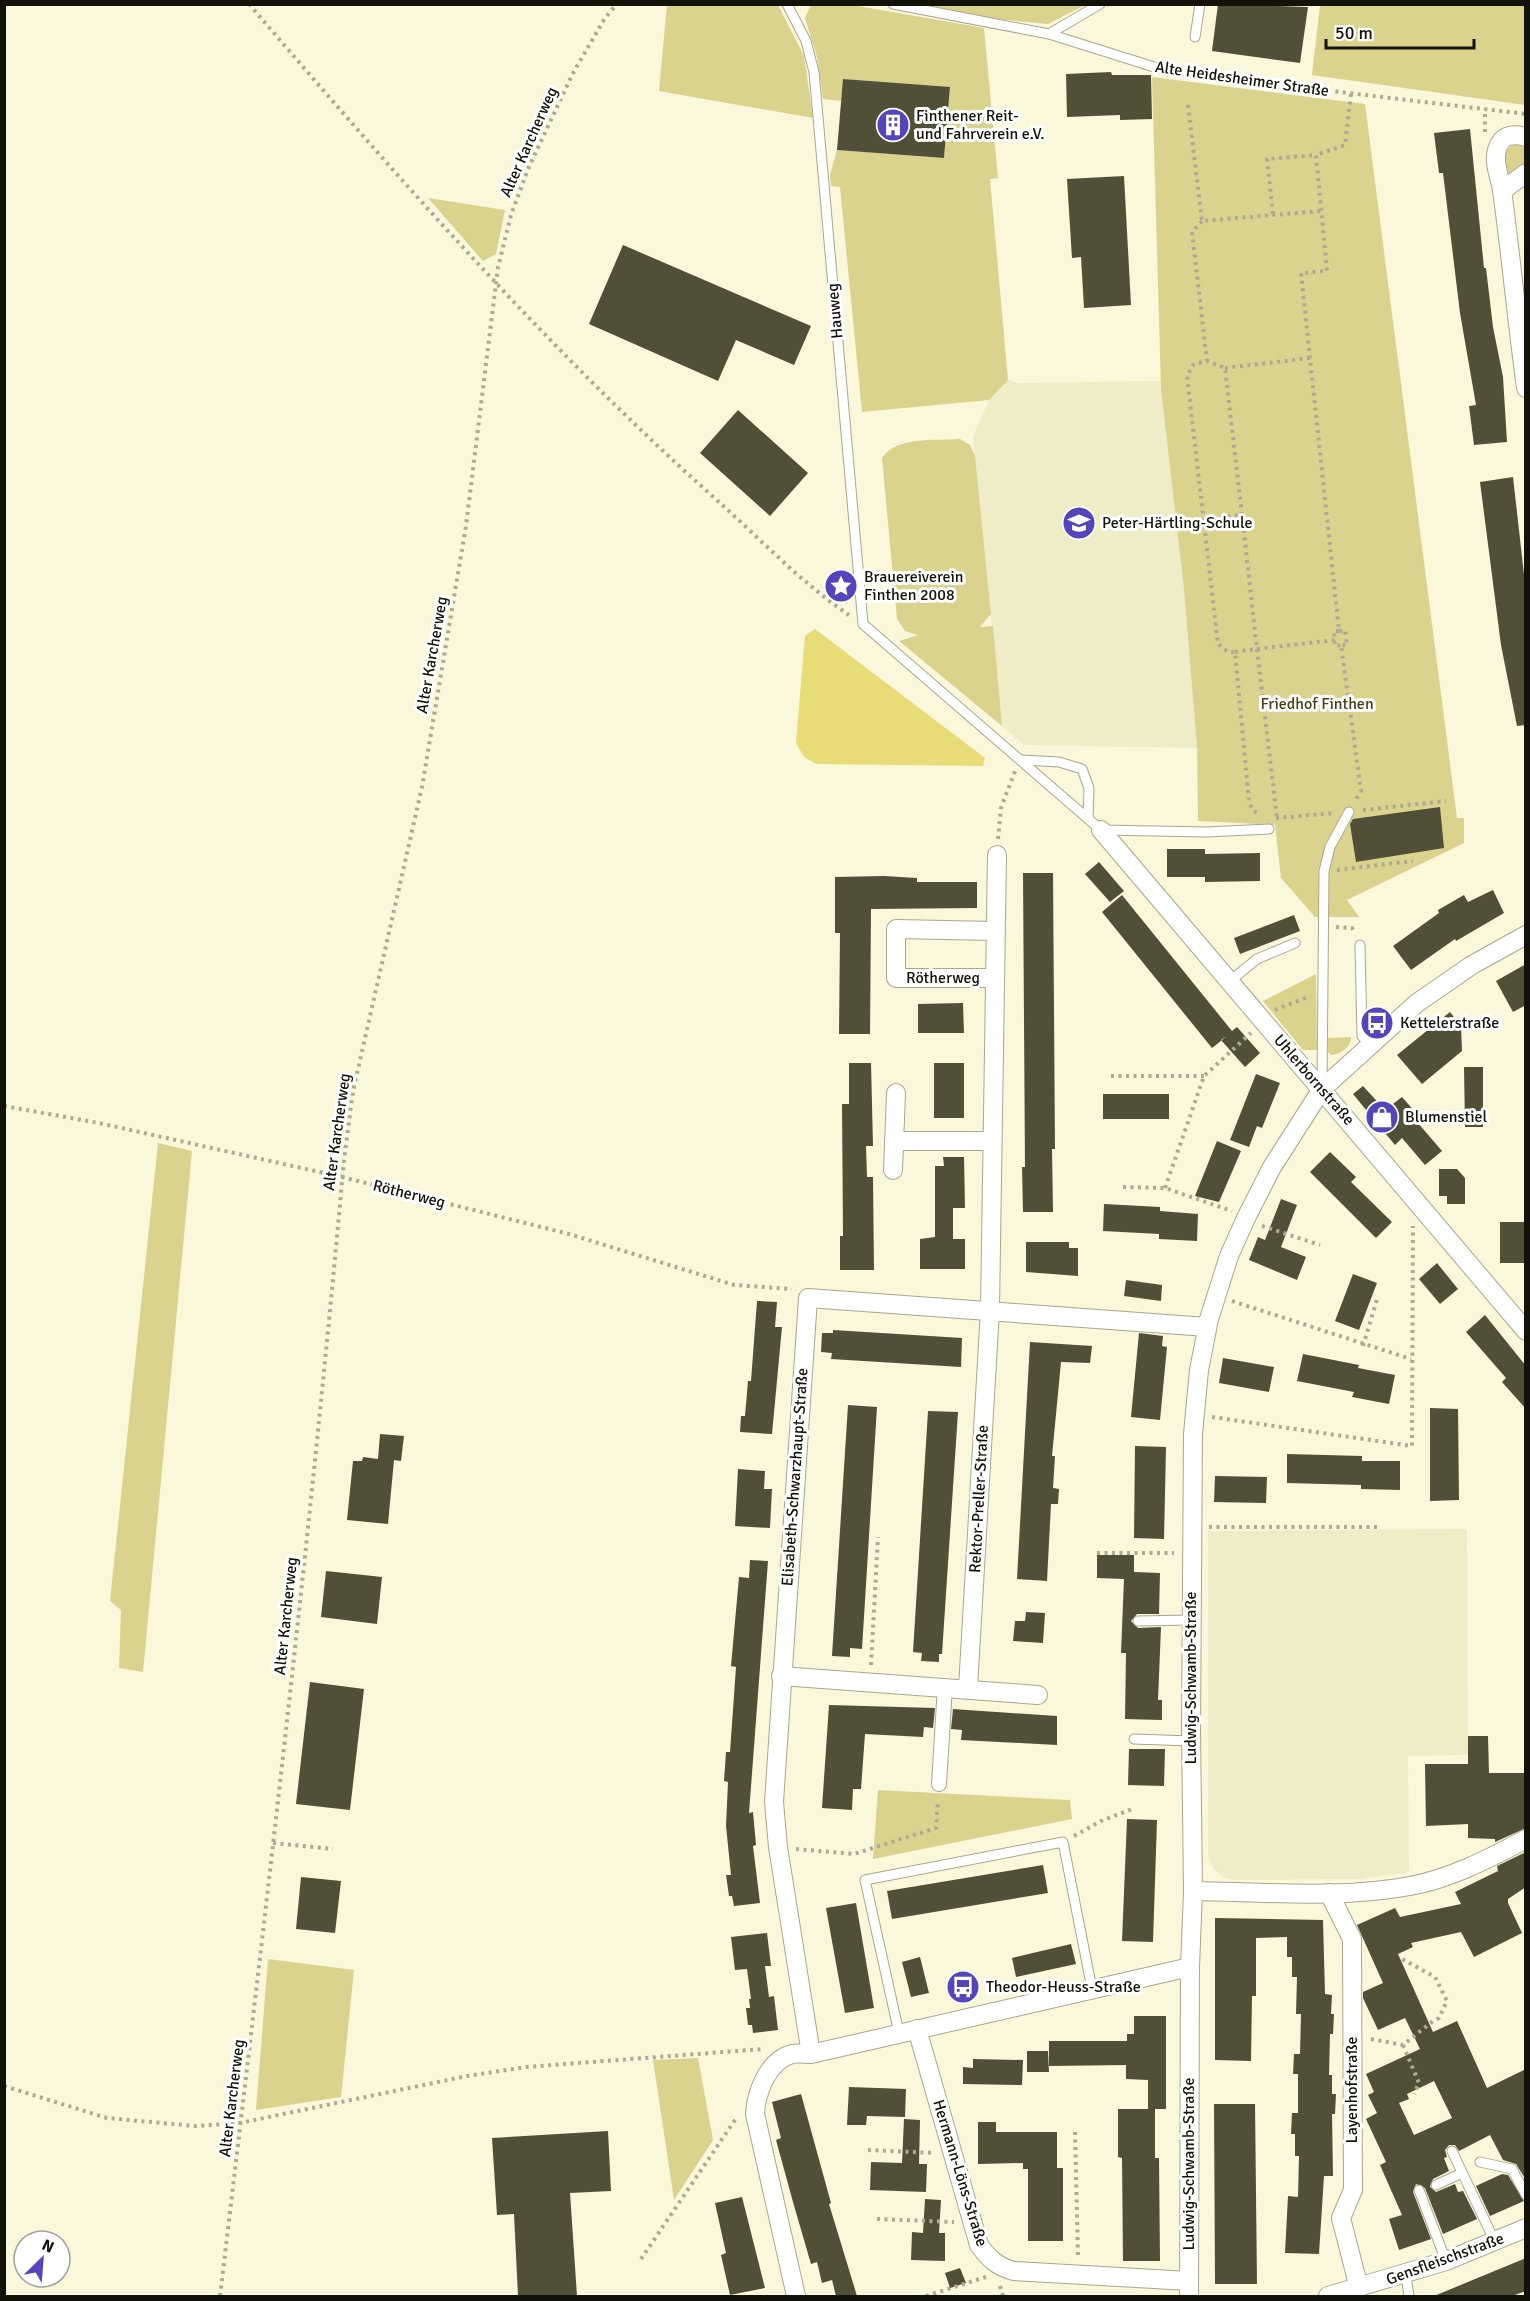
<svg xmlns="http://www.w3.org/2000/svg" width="1530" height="2301" font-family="Signika,sans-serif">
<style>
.built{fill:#efecc8}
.green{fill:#dad38e}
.water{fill:#e7dc76}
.building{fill:#514f37;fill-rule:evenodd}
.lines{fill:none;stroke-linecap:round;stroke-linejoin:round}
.service-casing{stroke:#aaa78d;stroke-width:11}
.pedestrian-casing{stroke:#aaa78d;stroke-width:16}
.minor-casing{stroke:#aaa78d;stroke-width:20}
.path{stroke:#acaa94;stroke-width:4;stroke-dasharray:3 4.5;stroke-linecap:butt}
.service{stroke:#fff;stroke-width:9}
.pedestrian{stroke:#fff;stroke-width:14}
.minor{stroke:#fff;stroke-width:18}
.labels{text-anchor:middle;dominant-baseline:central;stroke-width:6;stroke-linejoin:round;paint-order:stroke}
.street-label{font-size:16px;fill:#131209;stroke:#fff}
.poi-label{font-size:16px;fill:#131209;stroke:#fff;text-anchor:start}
.park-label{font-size:16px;fill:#443f14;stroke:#fff}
</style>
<rect width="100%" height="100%" fill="#faf7db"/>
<!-- built -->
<g class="built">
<path d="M1008 380 1018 383 1161 381 1184 589 1197 748 1024 745 1002 726 973 437 989 400Z"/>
<path d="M1467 1529 1468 1755 1408 1756 1409 1872 1361 1879 1233 1880 1223 1877 1213 1868 1208 1856V1531Z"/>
</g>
<!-- green -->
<g class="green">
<path d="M667 5H778L804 56 813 118 659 91Z"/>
<path d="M811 5H852L984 28 998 178 990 179 1008 380 989 400 862 412 840 187 831 186 830 175 837 150 944 158 950 88 844 79 841 101 823 99 817 57 805 18Z"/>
<path d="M924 5H1085L1048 24 996 19Z"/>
<path d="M1320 5H1525V105L1312 75Z"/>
<path d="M1152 77 1365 104 1457 818H1464V843L1347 900 1359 917H1315L1281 878 1275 825 1198 821 1197 748 1184 589 1161 389Z"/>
<path d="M1515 143 1525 147 1526 162 1509 174 1506 168V151Z"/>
<path d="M428 198 505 210 496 254 483 261Z"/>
<path d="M960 439 970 445 975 456 991 614 980 627 993 626 1002 726 899 641 918 635 905 631 897 619 882 458C896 436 935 441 960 439Z"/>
<path d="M837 575H845L853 579V600L849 580 839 579 833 586V591L847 602 846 604 829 591 831 580Z"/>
<path d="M1316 974 1317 1050H1303L1263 1001Z"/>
<path d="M1351 1037C1352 1046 1340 1055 1331 1055L1328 1052V1038Z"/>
<path d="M158 1143 192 1151 143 1672 119 1668 121 1610 110 1601Z"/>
<path d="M878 1790 1070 1800 1072 1819 873 1859Z"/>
<path d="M268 1959 354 1970 341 2097 256 2110Z"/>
<path d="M698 2058 713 2140 674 2200 653 2060Z"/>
</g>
<!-- water -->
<path class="water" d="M815 629 985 758 983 766 816 764 804 757 796 743 805 636Z"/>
<!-- building -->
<g class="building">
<path d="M1218 4 1308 7 1300 63 1212 51Z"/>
<path d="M1111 72 1112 75H1151L1152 119 1120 120V115L1067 117 1066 74Z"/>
<path d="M843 79 950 87 944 158 837 150Z"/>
<path d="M1470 129 1484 268H1486L1493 327 1503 377 1507 442 1474 445 1469 406 1476 405 1460 313 1443 173H1439L1434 133Z"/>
<path d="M1124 176 1131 305 1084 308 1081 257 1072 258 1067 179Z"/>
<path d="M623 245 811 326 794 365 736 340 718 381 589 324Z"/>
<path d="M738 410 808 473 770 516 700 453Z"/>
<path d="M1513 477 1526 592V725L1517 726 1501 645 1480 482Z"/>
<path d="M1440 807 1444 848 1356 862 1350 824 1353 819Z"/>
<path d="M1167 849H1205V854L1260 853V881L1205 882V877H1167Z"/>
<path d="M1099 862 1124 891 1110 902 1085 874Z"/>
<path d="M1023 873H1053L1055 1149H1052L1053 1212H1023L1022 1167H1025Z"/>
<path d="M884 876 917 878V882H977V908L871 909 870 1034H839L840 933H835V877Z"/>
<path d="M1493 890 1504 913 1456 941 1455 939 1411 970 1393 946 1439 913 1438 910 1464 895 1468 902Z"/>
<path d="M1122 895 1232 1031 1237 1027 1260 1053 1245 1067 1221 1040 1227 1036 1212 1048 1102 912Z"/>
<path d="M1294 915 1300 931 1240 954 1234 938Z"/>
<path d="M1526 964V1005L1513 1012 1496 981Z"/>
<path d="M963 1003 964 1033H918V1004Z"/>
<path d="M1450 1012 1461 1026 1462 1051 1422 1084 1397 1055Z"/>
<path d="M849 1063H871L873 1146H866L867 1177H873L874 1270H840V1236H843L842 1104H849Z"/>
<rect x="934" y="1063" width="30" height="55"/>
<path d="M1464 1067H1483V1127H1465Z"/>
<path d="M1256 1074 1280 1083 1262 1128 1257 1126 1249 1147 1230 1140Z"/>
<path d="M1363 1086 1385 1110 1402 1097 1416 1113 1412 1116 1442 1151 1425 1165 1402 1138 1395 1145 1353 1094Z"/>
<rect x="1103" y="1094" width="66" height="25"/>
<path d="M1217 1141 1241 1151 1219 1202 1195 1196Z"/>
<path d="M1330 1152 1356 1177 1351 1182 1392 1222 1376 1238 1310 1172Z"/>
<path d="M943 1157H964L965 1208H953V1239H965V1269H920V1239L935 1237V1166H944Z"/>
<path d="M1439 1169H1457L1465 1178V1204H1447V1196H1439Z"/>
<path d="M1281 1199 1297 1205 1281 1247 1306 1257 1297 1280 1249 1260 1258 1237 1265 1240Z"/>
<path d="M1104 1204 1160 1207V1211L1198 1214 1197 1241 1159 1239V1234L1103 1231Z"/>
<rect x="1500" y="1222" width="26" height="41"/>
<path d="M1026 1242H1069V1248H1078V1276L1026 1272Z"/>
<path d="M1437 1263 1458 1289 1440 1304 1419 1279Z"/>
<path d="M1353 1274 1377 1283 1359 1330 1335 1321Z"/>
<path d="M1126 1280 1162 1285 1161 1301 1124 1296Z"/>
<path d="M757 1301 777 1302 775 1327H782L772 1434 740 1432 741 1416H745L748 1381H751Z"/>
<path d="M1485 1315 1526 1366V1409L1502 1382 1506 1378 1466 1332Z"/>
<path d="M833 1330 962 1338 961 1367 831 1359 832 1353 821 1352 822 1333H833Z"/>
<path d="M1139 1333 1163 1336 1162 1346 1167 1347 1160 1420 1131 1417Z"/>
<path d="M1030 1342 1092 1346 1090 1363 1061 1362 1052 1456H1055L1053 1488 1059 1489 1058 1504H1051L1047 1581 1017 1579Z"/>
<path d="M1303 1354 1359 1365 1358 1368 1395 1375 1389 1404 1352 1397 1354 1392 1297 1381Z"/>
<path d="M1223 1358 1274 1367 1269 1392 1219 1383Z"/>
<path d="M848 1405 877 1407 862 1649 850 1648V1657L832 1656Z"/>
<path d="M1430 1408 1458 1409 1459 1500 1430 1501Z"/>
<path d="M928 1411 958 1412 942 1654H939V1662L921 1661 922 1653 913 1652Z"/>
<path d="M380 1434 404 1436 401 1461 394 1460 388 1524 347 1520 353 1461H362L363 1457 378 1459Z"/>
<path d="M1135 1446 1166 1447 1164 1539 1134 1538Z"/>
<path d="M1287 1454 1362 1456V1461H1400V1490L1361 1489V1485L1287 1483Z"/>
<path d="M738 1469 765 1471 764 1489H772L770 1528 735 1526Z"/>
<path d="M1215 1476 1267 1477 1266 1503 1214 1502Z"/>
<path d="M1097 1555H1134V1572L1160 1573 1159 1614H1137L1131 1621 1138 1628 1161 1627 1158 1700H1162V1720L1125 1719 1126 1653H1121L1124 1579 1097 1578Z"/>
<path d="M750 1560 768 1561 749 1813 753 1812 756 1845 753 1846 760 1903 734 1906 732 1896H729L726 1875H731L726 1826 728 1782 724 1781 726 1752H730L736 1667 731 1666 739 1577 749 1578Z"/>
<path d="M326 1571 382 1577 377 1624 321 1617Z"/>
<path d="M1026 1612 1045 1613 1043 1643 1013 1641 1015 1621H1025Z"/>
<path d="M310 1682 364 1689 350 1810 296 1804Z"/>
<path d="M829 1705 935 1708 933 1728 924 1727 923 1737 865 1734 861 1789H853L852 1810 822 1808Z"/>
<path d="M953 1709 1057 1716V1745L961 1740 962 1730 951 1729Z"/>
<path d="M1468 1736H1488L1489 1773H1526V1828L1495 1842V1839L1468 1838V1824L1426 1826 1425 1764H1468Z"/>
<path d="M1129 1749H1165L1164 1786 1128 1785Z"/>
<path d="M1127 1819 1157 1820 1153 1942 1122 1941Z"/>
<path d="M1526 1852V1887L1508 1899V1903L1522 1933 1474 1957 1461 1932 1411 1943 1413 1947 1398 1954 1433 2032 1457 2021 1487 2088 1526 2069V2180L1516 2164 1503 2160 1490 2135 1459 2151 1455 2145H1449L1445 2150 1447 2157 1444 2158 1449 2171 1433 2179 1430 2187 1436 2192 1455 2184 1458 2192 1463 2191 1477 2219 1443 2234 1425 2188 1416 2184 1413 2192 1431 2239 1399 2250 1389 2219 1402 2215 1380 2165 1386 2162 1366 2119 1377 2113 1368 2095 1374 2092 1366 2074 1420 2049 1405 2018 1378 2030 1363 1998V1992L1383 1983 1357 1925 1395 1908 1400 1917 1461 1904 1455 1892 1498 1871 1497 1866ZM1434 2081 1452 2118 1414 2135 1399 2103 1409 2099 1407 2094Z"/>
<path d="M1043 1865 1048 1893 892 1919 887 1891Z"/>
<path d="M301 1877 341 1881 335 1933 296 1929Z"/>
<path d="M856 1903 874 2008 845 2013 826 1908Z"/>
<path d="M1215 1918 1323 1920 1325 1994 1332 1995 1331 2014H1334L1333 2034H1330L1329 2075H1332V2094H1336L1335 2114H1332L1333 2176H1324L1319 2254 1285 2253 1288 2196 1298 2197 1299 2156H1295V2134H1291L1292 2113H1298V2074H1293L1294 2054H1300L1301 2014H1296L1297 1977H1292V1957H1287V1937L1256 1938V1996H1252L1251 2061 1215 2060Z"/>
<path d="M767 1933 771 1966H765L769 1997 774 1996 778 2030 753 2033 752 2025H748L746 2008H750L749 1999H751L747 1969 735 1970 731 1937Z"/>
<path d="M1071 1944 1076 1964 1016 1977 1012 1958Z"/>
<path d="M920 1957 929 1993 911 1997 902 1962Z"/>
<path d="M1134 2016H1166V2109H1155V2158H1159L1160 2261H1123L1122 2158 1118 2157V2109H1148V2080L1126 2079V2065L1049 2066V2041H1127V2034H1134Z"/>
<path d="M1027 2051H1048L1049 2072H1027Z"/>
<path d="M973 2059 1023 2060 1022 2085 963 2084V2067L973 2068Z"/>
<path d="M849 2087 906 2089 905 2117 867 2116 866 2125H847Z"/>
<path d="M801 2094 831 2203 829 2204 857 2296H836L832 2280 822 2283 817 2262 811 2264 793 2202 776 2140 781 2138 772 2102Z"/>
<path d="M1214 2104H1255L1257 2284H1215Z"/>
<path d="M904 2119 920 2120 919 2164H927L926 2192 870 2190 871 2162 902 2163Z"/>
<path d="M978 2122H996V2132H1057V2168H1063V2241H1028V2169H1023V2163L978 2164Z"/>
<path d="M608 2131 611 2191 570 2193 577 2296H518L514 2214 497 2215 492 2138Z"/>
<path d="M1502 2174 1508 2175 1524 2201 1490 2216 1476 2186Z"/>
<path d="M742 2197 765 2288 730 2295 721 2255 726 2253 715 2203Z"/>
<path d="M925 2199 941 2200 939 2233H945V2261L911 2260 912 2232 923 2233Z"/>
<path d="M1526 2258V2291L1512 2296H1434Z"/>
<path d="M960 2268 966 2283 950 2288 945 2273Z"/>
</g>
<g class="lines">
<!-- service casing -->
<g class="service-casing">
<g id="service">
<path d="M787 4 806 41 814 72 863 624 1101 830 1207 832 1269 829"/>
<path d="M893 4 1049 34 1167 71"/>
<path d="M1049 34 1100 4"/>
<path d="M1195 37 1200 4"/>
<path d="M1022 760 1059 762 1082 769 1089 788 1088 818"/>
<path d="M1360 945 1362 1036 1370 1045"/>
<path d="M1230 981 1257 959 1295 943"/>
<path d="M1322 1087 1324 871 1330 847 1349 812"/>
<path d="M1138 1621 1191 1620"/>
<path d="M1134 1739 1191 1741"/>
<path d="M899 2033 865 1880 1063 1842 1092 1989"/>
<path d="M1452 2151 1495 2242"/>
<path d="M1480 2162 1512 2169 1526 2195"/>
<path d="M1436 2185 1462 2173"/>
<path d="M1419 2190 1446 2261"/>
<path d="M1406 2275 1409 2296"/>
</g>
</g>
<!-- pedestrian casing -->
<g class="pedestrian-casing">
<path id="pedestrian" d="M939 1784 945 1686"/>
</g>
<!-- minor casing -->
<g class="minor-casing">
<g id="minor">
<path d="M1526 137C1512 133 1501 135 1497 150 1493 162 1500 178 1502 190 1511 256 1517 322 1526 388"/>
<path d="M1502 191 1526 173"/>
<path d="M1101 830 1526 1331"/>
<path d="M994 978H896V929L995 931"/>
<path d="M894 1141H992"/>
<path d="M893 1170 896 1093"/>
<path d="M781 1676 1038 1695"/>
<path d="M968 1688 990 1310 997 855"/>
<path d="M1193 1891C1265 1892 1340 1899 1410 1886 1450 1879 1490 1858 1526 1839"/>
<path d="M1329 1893 1352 1939 1353 2190 1341 2218 1359 2288"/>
<path d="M917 2029 979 2245C989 2259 998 2267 1014 2271L1189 2281"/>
<path d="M811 2054 778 1847 774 1802 808 1298 1207 1327"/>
<path d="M796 2296 755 2114C756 2093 768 2060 792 2054 798 2053 805 2054 811 2054L1190 1967"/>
<path d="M1189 2296 1190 1967 1193 1891 1191 1729 1193 1434 1199 1370 1209 1319 1229 1256 1246 1218 1272 1167 1322 1089 1417 1003 1472 965 1526 935"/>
<path d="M1328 2296 1446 2261 1526 2228"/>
</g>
</g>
<!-- path -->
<g class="path">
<path d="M249 4C398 178 548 350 719 502 760 539 803 584 849 615"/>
<path d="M1179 73 1526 114"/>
<path d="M1351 94 1345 145 1316 155 1327 271 1301 273 1339 631 1345 630 1347 645H1341L1361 791 1355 801"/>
<path d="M1188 105 1202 221 1321 211"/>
<path d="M1485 132V109"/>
<path d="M1273 214 1267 159 1316 155"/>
<path d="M1202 221 1192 232 1207 361 1193 365 1187 376 1218 644 1228 652H1235L1249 801 1252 809 1260 815"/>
<path d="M1225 368 1310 358"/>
<path d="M1242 515 1257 649 1335 640"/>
<path d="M1205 519 1242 515 1225 368 1207 361"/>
<path d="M1339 631H1334L1335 646 1341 645"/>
<path d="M1235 652 1257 649 1277 818"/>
<path d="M1363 810 1446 801"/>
<path d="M1276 818 1334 813"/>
<path d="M998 839 1001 808 1015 771"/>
<path d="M1337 870 1413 861"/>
<path d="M1336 927 1352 928 1355 933"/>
<path d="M1275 1010 1310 996"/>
<path d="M1111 1076H1204"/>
<path d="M4 1106 99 1123 342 1177 569 1234 734 1285 792 1289"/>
<path d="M1123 1187 1165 1188 1232 1211"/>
<path d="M1165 1188 1204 1076 1251 1033"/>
<path d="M1262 1226 1320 1245"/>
<path d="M1232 1301 1411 1359"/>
<path d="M1363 1346 1378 1296"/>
<path d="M1212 1417 1412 1446 1413 1226"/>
<path d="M1209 1527H1377"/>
<path d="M1097 1553H1174"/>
<path d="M871 1665 878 1537"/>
<path d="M1074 1836 1101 1821 1135 1808"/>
<path d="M273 1843 333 1849"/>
<path d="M796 1849 854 1854 936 1828 938 1800"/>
<path d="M1371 2039 1403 2045 1433 2021 1439 2018 1447 2001 1435 1977 1402 1959"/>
<path d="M1403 2045 1419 2083 1414 2094"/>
<path d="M4 2086 107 2118 195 2126 240 2123 467 2076 526 2067 763 2049"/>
<path d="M1075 2132 1078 2257"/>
<path d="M868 2150 934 2153"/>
<path d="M877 2219 954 2222"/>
<path d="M641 2259 737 2117"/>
<path d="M1000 2286 1003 2296"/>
<path d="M220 2296C265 1918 310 1540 344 1160L353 1091 422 787 466 526 498 267 511 215 528 169 573 73 605 18 617 4"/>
<path d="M926 2296 986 2277"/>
</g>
<!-- service -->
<use href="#service" class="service"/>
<!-- pedestrian -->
<use href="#pedestrian" class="pedestrian"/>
<!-- minor -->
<use href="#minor" class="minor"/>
</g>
<!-- icons -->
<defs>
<g id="building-disc" transform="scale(1.725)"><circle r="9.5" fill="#5545bc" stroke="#fff"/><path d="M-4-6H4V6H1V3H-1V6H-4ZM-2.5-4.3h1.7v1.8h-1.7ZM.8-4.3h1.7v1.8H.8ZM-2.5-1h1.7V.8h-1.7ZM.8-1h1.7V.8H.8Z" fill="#fff"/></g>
<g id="school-disc" transform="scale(1.725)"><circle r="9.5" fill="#5545bc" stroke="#fff"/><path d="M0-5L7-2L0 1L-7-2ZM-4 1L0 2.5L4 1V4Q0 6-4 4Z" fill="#fff"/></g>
<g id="sight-disc" transform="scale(1.725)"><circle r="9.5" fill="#5545bc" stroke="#fff"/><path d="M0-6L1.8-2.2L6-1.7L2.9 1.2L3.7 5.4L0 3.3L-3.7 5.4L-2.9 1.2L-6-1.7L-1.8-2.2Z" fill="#fff"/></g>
<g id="bus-disc" transform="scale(1.725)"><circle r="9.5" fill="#5545bc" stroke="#fff"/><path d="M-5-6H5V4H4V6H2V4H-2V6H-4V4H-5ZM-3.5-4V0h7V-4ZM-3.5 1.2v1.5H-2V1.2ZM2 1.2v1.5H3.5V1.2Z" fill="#fff"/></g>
<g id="shop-disc" transform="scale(1.725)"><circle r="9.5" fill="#5545bc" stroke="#fff"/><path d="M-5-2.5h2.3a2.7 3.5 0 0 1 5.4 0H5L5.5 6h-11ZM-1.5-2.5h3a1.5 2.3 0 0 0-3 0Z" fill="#fff"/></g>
</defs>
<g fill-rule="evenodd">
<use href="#building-disc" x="893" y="125"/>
<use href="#school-disc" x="1079" y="523"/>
<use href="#sight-disc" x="841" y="586"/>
<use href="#bus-disc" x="1377" y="1023"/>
<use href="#shop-disc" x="1382" y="1117"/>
<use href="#bus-disc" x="963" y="1987"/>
</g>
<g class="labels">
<!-- street labels -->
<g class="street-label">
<text transform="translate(1242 79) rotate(8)">Alte Heidesheimer Straße</text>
<text transform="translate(529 142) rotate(-66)">Alter Karcherweg</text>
<text transform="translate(835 311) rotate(-95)">Hauweg</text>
<text transform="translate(432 655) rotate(-80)">Alter Karcherweg</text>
<text x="943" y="978">Rötherweg</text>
<text transform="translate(1314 1080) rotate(49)">Uhlerbornstraße</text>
<text transform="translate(337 1132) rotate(-82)">Alter Karcherweg</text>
<text transform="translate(409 1194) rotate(14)">Rötherweg</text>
<text transform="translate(795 1477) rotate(-86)">Elisabeth-Schwarzhaupt-Straße</text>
<text transform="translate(979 1499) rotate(-87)">Rektor-Preller-Straße</text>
<text transform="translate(286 1616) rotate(-84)">Alter Karcherweg</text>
<text transform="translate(1191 1678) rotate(-90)">Ludwig-Schwamb-Straße</text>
<text transform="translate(1352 2090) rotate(-90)">Layenhofstraße</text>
<text transform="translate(232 2098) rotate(-83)">Alter Karcherweg</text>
<text transform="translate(1189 2164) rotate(-90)">Ludwig-Schwamb-Straße</text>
<text transform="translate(960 2173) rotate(73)">Hermann-Löns-Straße</text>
<text transform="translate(1445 2259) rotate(-20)">Gensfleischstraße</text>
</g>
<!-- poi labels -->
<g class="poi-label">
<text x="916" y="116">Finthener Reit-<tspan x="916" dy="18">und Fahrverein e.V.</tspan></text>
<text x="1102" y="523">Peter-Härtling-Schule</text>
<text x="864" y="577">Brauereiverein<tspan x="864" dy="18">Finthen 2008</tspan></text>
<text x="1400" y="1023">Kettelerstraße</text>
<text x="1405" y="1117">Blumenstiel</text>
<text x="986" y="1987">Theodor-Heuss-Straße</text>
</g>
<!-- park labels -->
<g class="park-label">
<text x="1317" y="704">Friedhof Finthen</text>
</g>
</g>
<!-- border -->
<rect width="1530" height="2301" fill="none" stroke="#131209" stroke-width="12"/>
<!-- north arrow -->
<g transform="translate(42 2259) rotate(25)"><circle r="28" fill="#ffffff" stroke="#a1a09d" stroke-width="1.5"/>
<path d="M0-4.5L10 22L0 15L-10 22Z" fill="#5545bc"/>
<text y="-9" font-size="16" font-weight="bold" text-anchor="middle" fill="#131209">N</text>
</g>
<!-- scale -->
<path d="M1326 39v9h148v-9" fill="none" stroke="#131209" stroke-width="3"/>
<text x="1335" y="39" font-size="18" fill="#131209" stroke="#ffffff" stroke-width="4.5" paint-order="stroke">50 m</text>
</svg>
